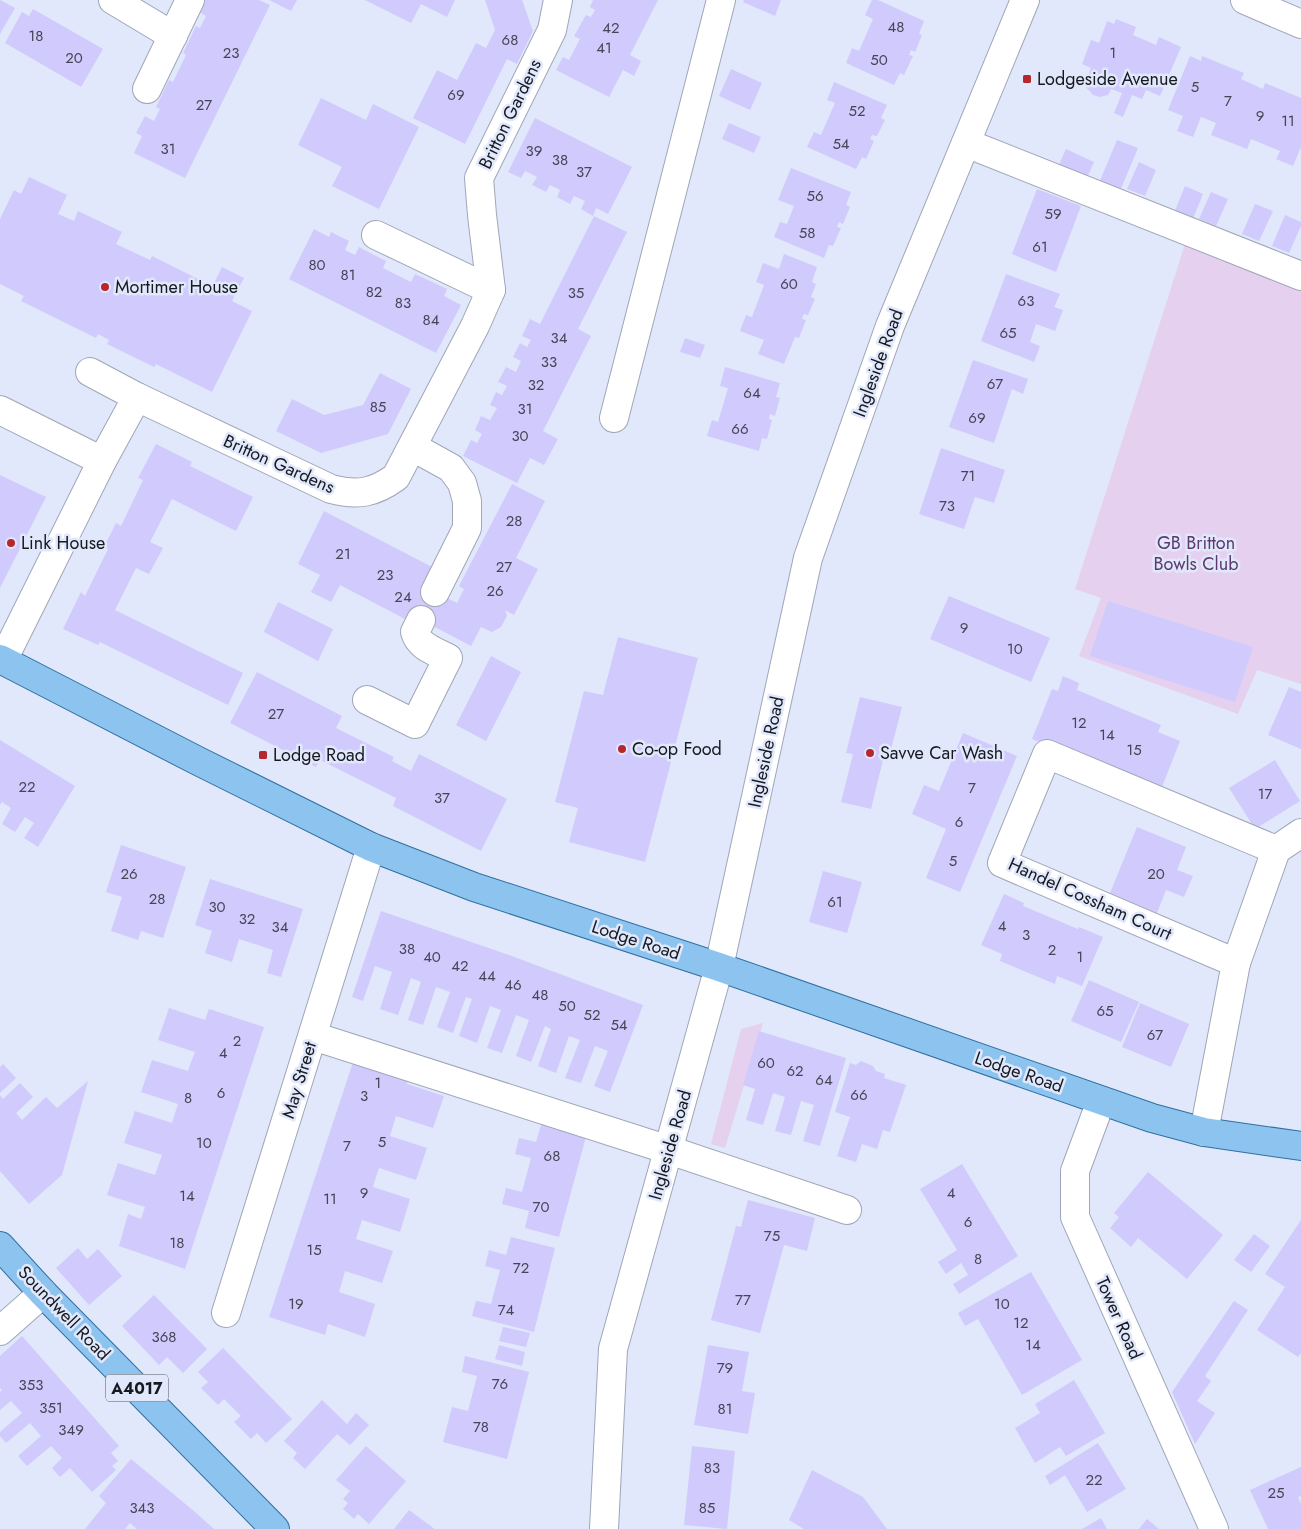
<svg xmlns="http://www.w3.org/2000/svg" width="1301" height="1529" font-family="Jost,sans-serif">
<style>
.green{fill:#e5d0ef}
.building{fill:#d1cafc}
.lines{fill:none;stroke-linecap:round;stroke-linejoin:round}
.minor-casing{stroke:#9fa6b7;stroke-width:30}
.major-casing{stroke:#316f9f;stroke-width:30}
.minor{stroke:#fff;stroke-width:28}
.major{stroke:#8cc4ef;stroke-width:28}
.poi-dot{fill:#b6262f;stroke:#e1e8fb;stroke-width:2}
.labels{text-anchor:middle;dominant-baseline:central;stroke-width:5;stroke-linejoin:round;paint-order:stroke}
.number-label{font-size:15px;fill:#454556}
.shield{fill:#e1e8fb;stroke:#535761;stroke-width:1}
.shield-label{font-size:16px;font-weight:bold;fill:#16191f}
.poi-label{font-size:18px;fill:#16191f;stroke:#e1e8fb;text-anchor:start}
.street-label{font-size:18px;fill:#16191f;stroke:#e1e8fb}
.park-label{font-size:18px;fill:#5e386f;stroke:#e1e8fb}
</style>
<rect width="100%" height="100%" fill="#e1e8fb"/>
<!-- green -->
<g class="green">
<path d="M1192 222 1301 261V684L1257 670 1238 714 1079 656 1101 598 1075 589Z"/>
<path d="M763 1023 725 1148 711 1144 741 1029Z"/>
</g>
<!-- building -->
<g class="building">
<path d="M0 0 15 8 0 34Z"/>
<path d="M202 0H259L270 5 185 178 134 153 142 136 136 133 145 116 154 121 160 109 156 107 169 80 173 82 186 55 183 53 196 26 200 28 206 16 197 11Z"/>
<path d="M269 0H297L291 11Z"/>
<path d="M365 0H455L447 17 421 4 411 23Z"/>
<path d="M485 0H522L533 31 517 64 507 59 465 144 413 118 437 70 457 80 476 43 486 48 495 30Z"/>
<path d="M593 0H658L630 55 641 61 634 76 623 70 609 97 556 70 563 57 569 60 580 39 574 36 586 15 591 17 595 10 590 7Z"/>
<path d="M744 0H781L775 16 743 2Z"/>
<path d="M872 0H878L924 21 919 34 922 35 915 52 911 50 909 55 913 56 904 75 900 73 894 85 846 63 852 48 859 51 873 19 865 15Z"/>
<path d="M33 9 103 49 81 87 5 43 22 12 29 16Z"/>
<path d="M1116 19 1136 27 1133 35 1156 45 1159 37 1181 47 1160 96 1146 90 1142 99 1132 95 1123 117 1114 113 1122 93 1111 89 1108 95 1100 97 1093 95 1084 85 1091 68 1082 64 1091 40 1099 43 1107 21 1114 24Z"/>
<path d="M1190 56 1201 61 1202 56 1244 73 1241 79 1263 89 1265 83 1301 98V147L1293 166 1276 159 1280 151 1251 139 1247 149 1211 135 1216 123 1201 117 1193 137 1177 131 1183 116 1168 110Z"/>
<path d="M731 69 762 83 750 110 719 96Z"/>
<path d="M834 82 887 105 881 118 885 120 877 136 872 135 870 139 874 141 866 159 862 157 856 169 807 147 814 132 821 135 835 103 827 100Z"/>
<path d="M321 98 366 120 373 104 419 127 379 209 332 186 342 167 298 145Z"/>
<path d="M535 118 632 167 608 214 596 208 593 216 581 209 585 201 574 196 570 204 557 197 560 190 550 185 546 192 532 185 537 177 525 171 521 178 508 172Z"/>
<path d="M729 123 761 137 754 153 722 139Z"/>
<path d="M1117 140 1138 148 1120 191 1099 183Z"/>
<path d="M1066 149 1094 162 1086 180 1058 167Z"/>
<path d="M1139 162 1156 170 1145 196 1127 189Z"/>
<path d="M791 168 851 192 846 205 850 207 843 224 839 222 837 227 841 228 833 246 829 245 824 258 774 237 780 222 787 224 794 206 778 200Z"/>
<path d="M29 177 67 195 58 214 74 221 78 211 122 232 116 244 150 260 152 256 198 279 196 282 211 289 222 267 244 278 232 301 252 311 212 392 156 364 154 367 107 344 109 340 98 334 96 338 21 301 24 296 0 284V219L14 190 21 194Z"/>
<path d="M1185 186 1203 194 1192 221 1174 213Z"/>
<path d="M1037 189 1081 206 1056 272 1012 254Z"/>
<path d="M1211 192 1228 199 1216 226 1199 219Z"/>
<path d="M1255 204 1273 211 1259 241 1242 234Z"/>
<path d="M1285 215 1301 222V226L1289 253 1272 246Z"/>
<path d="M594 216 627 232 578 329 591 336 543 431 558 439 544 465 530 458 517 483 463 456 471 440 477 443 482 434 475 430 481 416 490 420 497 408 490 405 496 392 502 395 507 386 498 382 506 367 516 372 521 361 513 357 520 343 527 347 531 340 522 336 530 319 540 324Z"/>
<path d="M314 229 329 237 331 232 349 241 345 250 355 255 359 247 374 255 386 261 383 268 411 282 415 274 447 289 444 296 461 305 436 353 289 279Z"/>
<path d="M784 254 817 267 812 282 816 284 811 297 815 299 808 315 804 314 803 316 802 319 806 320 799 338 795 337 784 364 758 354 764 340 740 331 746 315 752 317 764 285 756 282 763 263 779 269Z"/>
<path d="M1006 274 1060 294 1054 307 1063 310 1055 331 1036 324 1030 342 1040 346 1034 362 981 341Z"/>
<path d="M685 338 705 345 700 358 680 352Z"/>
<path d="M973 360 1028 379 1023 394 1012 389 994 443 949 427Z"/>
<path d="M725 367 780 383 776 397 780 398 775 416 770 414 769 419 772 420 767 439 762 438 759 451 707 436 712 420 718 422 728 388 720 386Z"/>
<path d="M380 373 411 389 388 434 321 453 276 431 292 399 324 415 363 405Z"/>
<path d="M156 444 192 462 190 466 253 497 236 531 172 499 150 542 163 548 149 574 136 568 115 610 243 673 228 705 100 642 98 645 63 629 81 592 85 596 108 549 104 547 116 523 121 526 143 480 138 478Z"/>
<path d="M941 448 1005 470 994 503 975 497 964 529 919 514Z"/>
<path d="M0 475 46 497 0 588Z"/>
<path d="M512 484 545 501 516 558 538 569 514 615 505 610 507 616 501 627 492 632 481 627 471 646 410 614 407 620 340 585 331 602 311 592 320 575 298 564 324 511 434 568 435 592 457 603 464 589 459 586Z"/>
<path d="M949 596 1050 638 1031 682 930 639Z"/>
<path d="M1108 601 1253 647 1235 702 1090 656Z"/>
<path d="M278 602 333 629 318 661 264 632Z"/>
<path d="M618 637 698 658 645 862 569 842 578 808 555 802 584 691 603 695Z"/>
<path d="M491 656 521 672 486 741 456 725Z"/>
<path d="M257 672 342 716 336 728 394 757 392 761 411 771 419 754 507 799 481 851 393 806 396 798 320 760 316 767 230 723Z"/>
<path d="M1063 676 1079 683 1077 690 1161 725 1158 732 1180 741 1160 792 1032 739 1052 689 1058 691Z"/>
<path d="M1289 687 1301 692V749L1268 735Z"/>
<path d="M860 697 902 707 888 761 883 760 871 809 841 802 853 754 846 753Z"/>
<path d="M963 733 1017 756 960 892 926 878 946 829 912 814 924 785 939 791Z"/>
<path d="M0 740 75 786 38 847 24 838 34 823 25 817 15 832 2 824 11 808 2 802 0 805Z"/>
<path d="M1275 760 1300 801 1255 829 1229 788Z"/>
<path d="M1137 827 1186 847 1177 870 1193 876 1184 897 1166 890 1157 913 1110 893Z"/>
<path d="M121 845 186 867 163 938 141 931 138 940 111 931 122 897 106 892Z"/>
<path d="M823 871 862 882 847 933 809 922Z"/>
<path d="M210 879 303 909 281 977 267 973 273 950 239 939 232 962 205 953 212 931 195 925Z"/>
<path d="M1004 894 1024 903 1023 906 1078 929 1079 927 1103 937 1082 986 1057 976 1055 984 1000 961 1002 954 981 945Z"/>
<path d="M381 911 509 955 643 1005 610 1092 594 1086 608 1051 595 1046 581 1083 565 1078 580 1040 569 1036 556 1073 538 1066 551 1029 545 1026 531 1062 516 1056 529 1020 516 1015 502 1053 487 1048 501 1010 490 1006 477 1043 459 1036 472 999 466 997 453 1033 437 1027 450 992 436 987 423 1025 408 1020 421 982 411 978 398 1015 380 1009 392 972 375 966 363 1001 352 997Z"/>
<path d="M1089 980 1139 1002 1121 1042 1071 1021Z"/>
<path d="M1140 1003 1189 1024 1171 1067 1122 1047Z"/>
<path d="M169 1008 205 1020 209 1009 264 1027 185 1269 119 1246 128 1214 141 1219 145 1207 107 1195 118 1163 155 1175 162 1155 124 1143 135 1111 172 1123 175 1113 178 1104 141 1092 152 1060 188 1071 191 1062 195 1052 158 1040Z"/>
<path d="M759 1031 846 1058 820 1146 803 1141 814 1105 801 1101 791 1135 775 1131 785 1097 773 1093 763 1125 746 1120 755 1089 743 1085Z"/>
<path d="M355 1056 410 1074 407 1084 444 1096 433 1128 396 1116 390 1136 427 1148 416 1180 379 1168 376 1177 373 1187 410 1199 400 1232 362 1220 356 1239 393 1251 382 1283 345 1271 342 1282 339 1292 375 1304 365 1337 328 1324 325 1335 269 1317Z"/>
<path d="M861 1061 873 1066 876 1071 885 1074 884 1078 906 1085 890 1132 883 1130 877 1149 862 1144 856 1162 837 1156 850 1117 835 1112 850 1063 856 1065Z"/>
<path d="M3 1064 16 1078 0 1093V1067Z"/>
<path d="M88 1081 62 1175 29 1204 0 1171V1095L3 1099 20 1083 33 1097 16 1113 22 1120 46 1097 57 1108Z"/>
<path d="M542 1122 587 1133 559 1237 525 1228 529 1211 502 1204 506 1188 522 1192 531 1158 515 1154 519 1138 536 1142Z"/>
<path d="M962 1164 1018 1256 959 1294 953 1284 968 1275 961 1263 946 1274 938 1262 957 1250 920 1189Z"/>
<path d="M1148 1172 1223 1235 1187 1279 1138 1238 1131 1247 1110 1228 1119 1217 1114 1213Z"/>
<path d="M748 1200 815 1218 807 1251 784 1245 760 1333 711 1320 736 1226 741 1227Z"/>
<path d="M1301 1220V1353L1298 1357 1257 1330 1285 1287 1265 1274Z"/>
<path d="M1254 1234 1270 1246 1251 1272 1234 1260Z"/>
<path d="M511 1237 555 1248 534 1332 472 1316 476 1301 491 1304 496 1285 500 1270 485 1266 489 1250 506 1255Z"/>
<path d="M78 1248 87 1259 98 1249 122 1276 89 1305 56 1268Z"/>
<path d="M1031 1272 1082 1360 1022 1395 978 1319 965 1326 958 1313Z"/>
<path d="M154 1295 207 1349 183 1373 167 1357 159 1365 122 1326Z"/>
<path d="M1234 1301 1248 1310 1205 1376 1211 1381 1197 1401 1215 1413 1195 1444 1172 1392Z"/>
<path d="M503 1327 530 1333 526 1347 499 1341Z"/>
<path d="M22 1336 119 1446 111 1453 118 1461 112 1466 116 1470 92 1492 70 1468 60 1477 52 1468 62 1458 51 1446 27 1466 18 1456 41 1436 30 1423 6 1443 0 1436V1432L22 1413 11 1401 0 1410V1392L2 1390 0 1388V1356Z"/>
<path d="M499 1345 525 1352 522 1366 495 1359Z"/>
<path d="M708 1345 749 1352 742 1391 755 1393 748 1434 694 1425Z"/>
<path d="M223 1348 292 1419 266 1443 257 1433 251 1439 234 1422 241 1416 224 1399 218 1405 201 1388 208 1382 198 1372Z"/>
<path d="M465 1356 529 1372 507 1459 443 1442 452 1407 468 1411 477 1376 462 1372Z"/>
<path d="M1074 1380 1105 1433 1066 1456 1060 1447 1035 1463 1015 1428 1040 1413 1035 1404Z"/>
<path d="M322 1400 347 1424 356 1413 369 1425 350 1445 337 1434 305 1469 293 1458 297 1453 284 1441Z"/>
<path d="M1098 1443 1126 1489 1087 1512 1065 1475 1050 1485 1045 1476Z"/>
<path d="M366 1446 406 1481 369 1524 358 1514 354 1519 343 1509 348 1503 343 1499 350 1491 336 1480Z"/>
<path d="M692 1446 735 1451 727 1529 684 1525Z"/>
<path d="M131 1459 195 1512 214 1529H137L130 1523 125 1529H85L106 1503 99 1496Z"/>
<path d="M1301 1467V1496L1298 1497 1301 1504V1529H1268L1250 1490Z"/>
<path d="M812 1470 863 1497 887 1529H804L789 1520Z"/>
<path d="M409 1510 432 1527 434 1529H394Z"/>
<path d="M1101 1518 1107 1529H1082Z"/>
<path d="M1147 1519 1159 1529H1139Z"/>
</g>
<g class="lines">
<!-- minor casing -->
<g class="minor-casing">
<g id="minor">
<path d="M113 0 173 36"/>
<path d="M1245 0 1301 24"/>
<path d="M147 89 190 0"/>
<path d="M966 143 1301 276"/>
<path d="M376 235 491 290"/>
<path d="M90 372 137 397"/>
<path d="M0 410 102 461"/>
<path d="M614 418 721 0"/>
<path d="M413 447 451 468 462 483 467 501V528L435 592"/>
<path d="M3 660 102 461 137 397 331 489C358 496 374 493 396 477L475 326 491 290 482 215 479 178 552 30 558 0"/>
<path d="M367 700 415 724 448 658C435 651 419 647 415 632L421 620"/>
<path d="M1236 963 1002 863 1047 754 1276 850"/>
<path d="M313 1036 669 1150 847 1210"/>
<path d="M1101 1101 1075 1171V1217L1214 1529"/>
<path d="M1204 1132 1236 963 1276 850 1301 833"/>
<path d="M226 1313 371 847"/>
<path d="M0 1331 43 1293"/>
<path d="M604 1529 613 1349 719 967 808 558 890 326 1025 0"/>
</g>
</g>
<!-- major casing -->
<g class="major-casing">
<g id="major">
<path d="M0 659 198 761 371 847 474 887 719 967 1152 1118 1204 1132 1301 1146"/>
<path d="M0 1246 43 1293 275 1529"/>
</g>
</g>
<!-- minor -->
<use href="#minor" class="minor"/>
<!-- major -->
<use href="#major" class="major"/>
</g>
<!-- markers -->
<g class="poi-dot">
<rect x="1022" y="74" width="10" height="10" rx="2.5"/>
<circle cx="105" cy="287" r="5"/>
<circle cx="11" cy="543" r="5"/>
<circle cx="622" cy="749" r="5"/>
<circle cx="870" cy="753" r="5"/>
<rect x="258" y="750" width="10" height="10" rx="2.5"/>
</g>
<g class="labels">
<!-- number labels -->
<g class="number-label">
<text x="896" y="27">48</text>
<text x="611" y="28">42</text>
<text x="36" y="36">18</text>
<text x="510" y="40">68</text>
<text x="604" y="48">41</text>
<text x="231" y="53">23</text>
<text x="1113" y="53">1</text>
<text x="74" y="58">20</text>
<text x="879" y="60">50</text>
<text x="1195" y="87">5</text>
<text x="456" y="95">69</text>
<text x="1228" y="101">7</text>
<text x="204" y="105">27</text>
<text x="857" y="111">52</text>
<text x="1260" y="116">9</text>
<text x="1288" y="121">11</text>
<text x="841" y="144">54</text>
<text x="168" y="149">31</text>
<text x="534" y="151">39</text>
<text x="560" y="160">38</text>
<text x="584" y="172">37</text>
<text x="815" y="196">56</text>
<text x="1053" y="214">59</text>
<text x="807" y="233">58</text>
<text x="1040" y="247">61</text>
<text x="317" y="265">80</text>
<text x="348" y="275">81</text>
<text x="789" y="284">60</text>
<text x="374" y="292">82</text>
<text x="576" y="293">35</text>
<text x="1026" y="301">63</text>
<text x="403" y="303">83</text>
<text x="431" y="320">84</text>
<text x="1008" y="333">65</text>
<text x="559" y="338">34</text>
<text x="549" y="362">33</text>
<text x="995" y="384">67</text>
<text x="536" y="385">32</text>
<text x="752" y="393">64</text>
<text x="378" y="407">85</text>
<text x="525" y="409">31</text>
<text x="977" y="418">69</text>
<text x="740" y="429">66</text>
<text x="520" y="436">30</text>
<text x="968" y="476">71</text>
<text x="947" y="506">73</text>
<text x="514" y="521">28</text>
<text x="343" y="554">21</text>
<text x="504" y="567">27</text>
<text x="385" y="575">23</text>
<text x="495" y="591">26</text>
<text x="403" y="597">24</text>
<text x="964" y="628">9</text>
<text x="1015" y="649">10</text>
<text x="276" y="714">27</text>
<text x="1079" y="723">12</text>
<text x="1107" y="735">14</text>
<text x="1134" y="750">15</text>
<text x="27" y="787">22</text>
<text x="972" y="788">7</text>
<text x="1265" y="794">17</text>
<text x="442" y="798">37</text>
<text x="959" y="822">6</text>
<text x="953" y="861">5</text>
<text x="129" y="874">26</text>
<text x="1156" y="874">20</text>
<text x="157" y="899">28</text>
<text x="835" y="902">61</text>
<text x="217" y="907">30</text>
<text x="247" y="919">32</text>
<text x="1002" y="926">4</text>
<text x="280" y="927">34</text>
<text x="1026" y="935">3</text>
<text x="407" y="949">38</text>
<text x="1052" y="950">2</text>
<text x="432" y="957">40</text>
<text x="1080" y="957">1</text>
<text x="460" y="966">42</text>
<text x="487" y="976">44</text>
<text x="513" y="985">46</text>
<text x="540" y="995">48</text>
<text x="567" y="1006">50</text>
<text x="1105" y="1011">65</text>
<text x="592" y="1015">52</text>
<text x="619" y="1025">54</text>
<text x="1155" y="1035">67</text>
<text x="237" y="1041">2</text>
<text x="223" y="1053">4</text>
<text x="766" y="1063">60</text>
<text x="795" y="1071">62</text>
<text x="824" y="1080">64</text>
<text x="378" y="1083">1</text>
<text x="221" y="1093">6</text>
<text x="859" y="1095">66</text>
<text x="364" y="1096">3</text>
<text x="188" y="1098">8</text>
<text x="382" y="1142">5</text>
<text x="204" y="1143">10</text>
<text x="347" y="1146">7</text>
<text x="552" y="1156">68</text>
<text x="364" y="1193">9</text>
<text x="951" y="1193">4</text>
<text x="187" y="1196">14</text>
<text x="330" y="1199">11</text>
<text x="541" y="1207">70</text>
<text x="968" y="1222">6</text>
<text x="772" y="1236">75</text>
<text x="177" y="1243">18</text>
<text x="314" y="1250">15</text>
<text x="978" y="1259">8</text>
<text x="521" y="1268">72</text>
<text x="743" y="1300">77</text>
<text x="296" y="1304">19</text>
<text x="1002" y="1304">10</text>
<text x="506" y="1310">74</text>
<text x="1021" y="1323">12</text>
<text x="164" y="1337">368</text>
<text x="1033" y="1345">14</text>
<text x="725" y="1368">79</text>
<text x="500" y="1384">76</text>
<text x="31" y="1385">353</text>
<text x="51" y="1408">351</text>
<text x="725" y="1409">81</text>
<text x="481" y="1427">78</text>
<text x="71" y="1430">349</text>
<text x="712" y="1468">83</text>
<text x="1094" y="1480">22</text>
<text x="1276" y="1493">25</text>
<text x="142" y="1508">343</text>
<text x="707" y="1508">85</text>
</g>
<!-- shield labels -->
<rect class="shield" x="106" y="1374.5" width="62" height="27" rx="4"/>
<g class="shield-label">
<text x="137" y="1388">A4017</text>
</g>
<!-- poi labels -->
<g class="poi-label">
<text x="1037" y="79">Lodgeside Avenue</text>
<text x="115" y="287">Mortimer House</text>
<text x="21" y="543">Link House</text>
<text x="632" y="749">Co-op Food</text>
<text x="880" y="753">Savve Car Wash</text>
<text x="273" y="755">Lodge Road</text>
</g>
<!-- street labels -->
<g class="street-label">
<text transform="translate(510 114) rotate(-64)">Britton Gardens</text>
<text transform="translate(878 363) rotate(-70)">Ingleside Road</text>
<text transform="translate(279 464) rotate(24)">Britton Gardens</text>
<text transform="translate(766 752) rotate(-78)">Ingleside Road</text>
<text transform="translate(1090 899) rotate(24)">Handel Cossham Court</text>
<text transform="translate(636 940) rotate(18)">Lodge Road</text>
<text transform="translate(1019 1072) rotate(19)">Lodge Road</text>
<text transform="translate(299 1080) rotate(-73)">May Street</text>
<text transform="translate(670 1145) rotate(-74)">Ingleside Road</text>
<text transform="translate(64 1313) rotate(46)">Soundwell Road</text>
<text transform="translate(1119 1318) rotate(66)">Tower Road</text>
</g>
<!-- park labels -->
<g class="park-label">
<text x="1196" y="543">GB Britton<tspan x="1196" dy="21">Bowls Club</tspan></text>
</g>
</g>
</svg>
